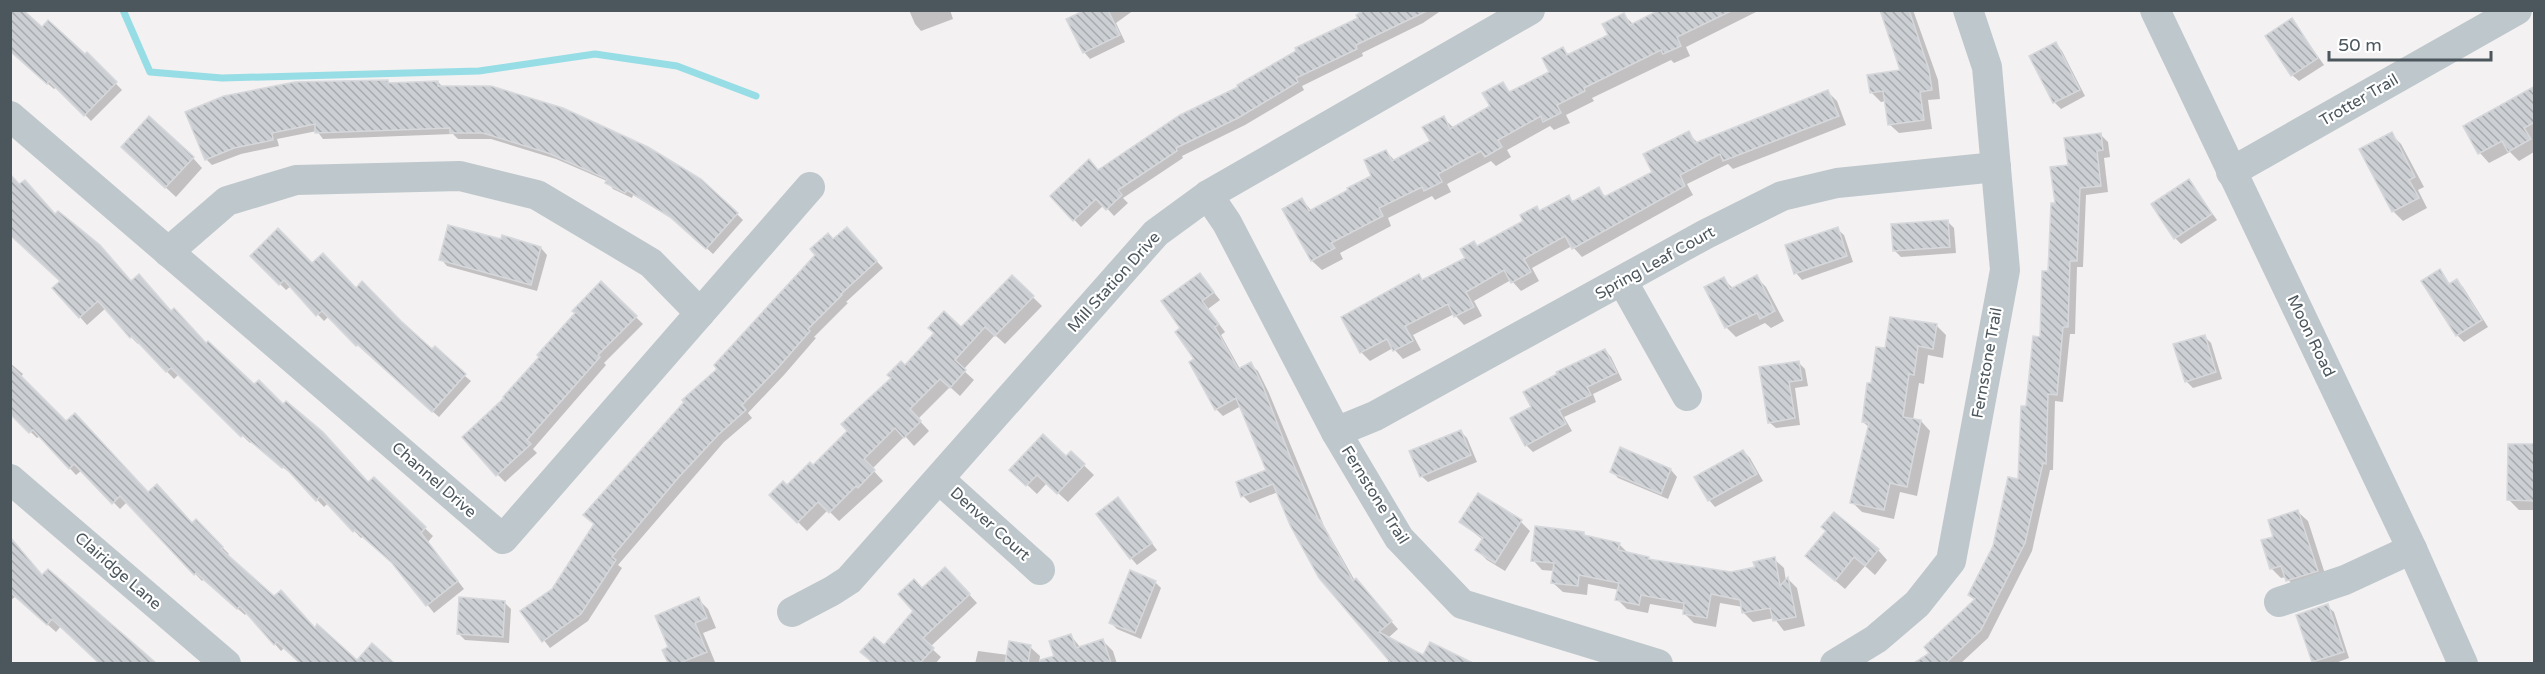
<svg xmlns="http://www.w3.org/2000/svg" width="2545" height="674" font-family="'Varela Round',sans-serif">
<style>
.shadow{fill:#0003}
.lines{fill:none;stroke-linecap:round;stroke-linejoin:round}
.stream{stroke:#96dde5;stroke-width:7}
.building{fill:url(#building-back-hatch);stroke:#d6d8dc;stroke-width:1.5}
.minor{stroke:#bec7cc;stroke-width:30}
.labels{text-anchor:middle;dominant-baseline:central;stroke-width:4.5;stroke-linejoin:round;paint-order:stroke}
.street-label{font-size:16px;fill:#4b565d;stroke:#fff}
</style>
<defs>
<pattern id="building-back-hatch" width="6" height="6" patternUnits="userSpaceOnUse" patternTransform="scale(1.5)"><rect width="6" height="6" fill="#cccfd3"/><path d="M-1 5l2 2M0 0l6 6M5-1l2 2" fill="none" stroke="#a8abae"/></pattern>
</defs>
<rect width="100%" height="100%" fill="#f3f1f1"/>
<!-- shadow -->
<g class="shadow">
<path d="M909 10H950L953 19 921 31 915 24Z"/>
<path d="M1088 10H1134L1116 23 1125 42 1090 59 1084 52Z"/>
<path d="M1369 10H1442L1423 23 1362 53 1363 56 1302 86 1304 90 1245 125 1182 156 1183 158 1123 198 1128 203 1114 216 1104 205 1081 227 1052 196 1099 172 1360 19Z"/>
<path d="M1662 10H1760L1686 47 1690 56 1674 63 1671 60 1592 98 1594 101 1566 115 1570 123 1554 130 1550 126 1507 150 1511 157 1496 166 1491 161 1447 184 1451 192 1435 200 1432 196 1388 218 1391 226 1340 253 1343 259 1322 270 1312 261 1284 210 1302 200 1312 211 1374 177 1386 151 1395 161 1432 142 1443 118 1454 128 1492 107 1502 83 1511 93 1551 73 1563 49 1570 56 1610 36 1623 14 1633 24Z"/>
<path d="M1881 10H1913L1938 80 1940 99 1928 100 1932 129 1899 133 1889 124 1886 101 1881 102 1871 92 1902 72Z"/>
<path d="M2292 20 2324 65 2299 81 2292 75Z"/>
<path d="M42 29 85 56 87 54 122 90 91 121 57 86 54 89 10 51Z"/>
<path d="M2056 44 2062 51 2085 96 2061 109 2054 102Z"/>
<path d="M388 81 391 84 438 82 443 87 737 214 743 220 713 254 679 223 633 195 632 198 613 189 607 181 556 159 491 139H458L453 134 323 139 317 131 277 139 279 146 241 154 212 165 206 159Z"/>
<path d="M1828 92 1837 101 1846 125 1733 169 1728 164 1687 184 1693 195 1582 257 1572 246 1532 268 1539 281 1521 291 1511 280 1474 301 1482 316 1464 325 1454 314 1413 335 1421 350 1403 359 1393 348 1370 361 1361 352 1419 276 1424 281 1467 259 1474 243 1479 247 1525 222 1536 208 1541 212 1568 197 1574 202 1598 189 1607 198 1654 172 1688 133 1698 143Z"/>
<path d="M2534 94V152L2519 161 2510 152 2489 163 2480 153Z"/>
<path d="M2391 134 2401 144 2424 187 2418 190 2427 208 2403 221 2393 211Z"/>
<path d="M2101 135 2108 142 2110 157 2104 158 2108 192 2086 195 2083 267H2077L2075 334H2070L2063 402 2055 401 2053 470H2050L2032 551 1988 638 1960 664H1916L1931 653 1975 600 1970 595 1994 547 2020 481 2027 408 2041 339 2057 205 2069 166Z"/>
<path d="M133 157 193 158 202 168 176 197Z"/>
<path d="M2189 181 2217 220 2181 244 2175 238Z"/>
<path d="M20 186 368 483 374 479 433 536 428 542 464 589 434 613 395 564 364 536 361 538 328 503 324 507 292 473 291 474 252 441 250 443 179 374 174 379 140 343 138 344 131 337 106 308 87 325 80 317 62 281 23 247Z"/>
<path d="M1948 222 1954 228 1956 253 1901 257 1894 250Z"/>
<path d="M1837 229 1844 235 1853 262 1802 280 1796 273Z"/>
<path d="M853 236 883 268 846 302 848 303 814 337 816 338 784 375 748 413 752 418 724 442 618 565 622 568 588 621 550 648 522 612 553 590 719 369 833 241Z"/>
<path d="M541 248 547 255 537 291 447 266 441 259Z"/>
<path d="M252 256 312 265 356 290 401 323 471 381 439 417 364 351 329 316 324 321 291 286 286 290Z"/>
<path d="M2440 271 2450 285 2456 281 2463 287 2488 327 2464 342 2457 335 2423 281Z"/>
<path d="M1200 275 1220 300 1208 309 1225 332 1221 335 1240 369 1250 364 1258 371 1269 393 1324 526 1355 581 1398 629 1388 638 1424 657 1463 664H1387L1389 659 1278 492 1250 503 1243 496 1268 471 1241 406 1223 416 1216 409 1182 328Z"/>
<path d="M1012 277 1042 306 1005 344 995 335 963 370 974 380 960 396 950 387 918 419 929 431 914 446 905 436 872 469 883 481 839 521 828 510 807 531 771 495 787 487 813 467 849 431 905 367 962 329Z"/>
<path d="M1756 277 1766 287 1784 321 1771 328 1765 323 1736 337 1727 328 1706 288 1723 279 1734 289Z"/>
<path d="M601 283 643 324 604 363 606 365 533 449 537 453 505 482 497 474 506 398Z"/>
<path d="M1936 325 1946 335 1943 358 1928 355 1924 384 1919 383 1913 420 1921 421 1930 431 1917 496 1900 492 1894 519 1862 512 1852 502 1869 427 1863 422 1873 385 1886 350Z"/>
<path d="M2204 336 2211 343 2222 379 2193 388 2186 381Z"/>
<path d="M1605 350 1611 357 1622 380 1593 394 1596 402 1564 417 1572 431 1533 452 1526 445 1512 419 1533 407 1559 375Z"/>
<path d="M10 363 23 374 21 377 66 423 148 494 193 525 196 521 229 554 227 556 274 598 357 662 372 645 392 664H301L284 648 281 651 247 612 245 615 204 579 202 581 127 502 120 509 82 470 76 475 40 436 37 438 10 412Z"/>
<path d="M1799 363 1805 369 1808 386 1795 388 1800 425 1776 428 1769 422Z"/>
<path d="M1460 431 1467 438 1477 462 1428 482 1421 476Z"/>
<path d="M2534 446V510H2519L2509 500Z"/>
<path d="M1621 449 1671 470 1677 477 1668 499 1618 478 1612 471Z"/>
<path d="M1743 451 1750 458 1763 481 1715 507 1709 500Z"/>
<path d="M1071 453 1094 475 1068 502 1047 483 1037 494 1021 479 1066 458Z"/>
<path d="M1118 499 1157 550 1137 565 1131 558Z"/>
<path d="M2298 512 2308 521 2327 580 2297 590 2286 577 2281 578 2271 568 2275 538Z"/>
<path d="M1461 522H1521L1530 531 1505 571 1487 560 1477 550 1483 540Z"/>
<path d="M1583 533 1587 537 1619 544 1629 554 1650 560 1731 574 1756 569 1774 559 1784 568 1786 581 1788 579 1797 588 1805 626 1784 631 1774 618 1753 622 1744 613 1743 607 1720 603 1716 627 1694 623 1684 613 1685 610 1650 604 1648 613 1627 609 1617 599 1619 590 1588 584 1587 595 1563 592 1553 583 1554 571 1542 570 1533 560Z"/>
<path d="M10 539 43 576 48 571 153 664H101L61 626 56 632 16 596 10 601Z"/>
<path d="M1878 550 1887 560 1875 575 1865 566 1845 589 1817 565Z"/>
<path d="M953 577 977 603 930 647 941 657 935 664H875L863 652 884 648 915 611 922 590Z"/>
<path d="M1155 582 1161 588 1141 639 1117 629 1111 623Z"/>
<path d="M698 599 708 609 716 628 703 633 715 662 670 664 664 651 670 648Z"/>
<path d="M504 602 511 609 509 643 465 640 458 633Z"/>
<path d="M2327 606 2334 612 2349 658 2333 664H2315L2313 661Z"/>
<path d="M1071 636 1081 648 1103 641 1113 651 1117 664H1058L1051 642Z"/>
<path d="M1030 647 1040 656 1039 664H975L978 651 1008 655Z"/>
</g>
<g class="lines">
<!-- stream -->
<path class="stream" d="M123 10 150 72 222 78 479 71 595 54 677 66 756 96"/>
</g>
<!-- building -->
<g class="building">
<path d="M10 10H23L42 27 48 20 85 54 87 52 117 82 84 116 49 81 47 84 10 51Z"/>
<path d="M1085 10H1108L1120 35 1083 53 1066 19Z"/>
<path d="M1365 10H1429L1356 45 1357 49 1296 78 1298 82 1238 118 1176 148 1177 151 1118 190 1122 195 1106 210 1096 199 1073 221 1050 196 1089 159 1098 170 1180 115 1238 87 1237 85 1296 51 1295 48 1358 18 1356 15Z"/>
<path d="M1659 10H1733L1677 37 1681 46 1663 54 1661 50 1584 88 1585 91 1557 105 1561 113 1543 122 1541 116 1498 140 1502 147 1485 157 1481 151 1438 174 1442 182 1424 191 1422 187 1379 208 1383 216 1331 243 1335 248 1311 261 1282 209 1302 198 1309 211 1348 190 1347 188 1371 176 1364 160 1386 150 1392 161 1430 141 1422 127 1444 116 1450 129 1490 106 1482 93 1503 82 1509 92 1549 72 1542 58 1563 47 1567 55 1608 35 1602 24 1624 13 1630 25Z"/>
<path d="M1880 10H1909L1929 70 1932 90 1920 92 1924 120 1888 125 1883 91 1870 93 1867 75 1900 70Z"/>
<path d="M2292 18 2318 58 2291 76 2265 36Z"/>
<path d="M2056 42 2080 90 2053 103 2029 56Z"/>
<path d="M388 80V83L438 81V86H491L563 108 648 147 701 179 738 213 706 249 670 217 627 190 625 193 605 183 607 179 548 153 483 133H450V128L315 133V124L272 133 273 140 234 148 205 160 185 112 224 96 295 82Z"/>
<path d="M2535 86V122L2524 128 2531 139 2508 152 2502 141 2478 154 2463 126Z"/>
<path d="M1828 90 1839 116 1723 161 1720 154 1680 175 1685 186 1572 249 1565 236 1524 259 1531 272 1511 283 1504 270 1466 292 1474 307 1454 317 1448 304 1405 326 1413 341 1393 351 1387 339 1360 353 1341 317 1419 274 1422 280 1465 258 1460 249 1474 241 1477 246 1523 221 1520 215 1537 206 1539 211 1569 195 1572 202 1599 187 1604 197 1652 172 1643 154 1689 131 1695 143Z"/>
<path d="M149 116 194 157 165 188 121 147Z"/>
<path d="M2392 132 2415 177 2409 180 2419 198 2392 212 2359 149Z"/>
<path d="M2101 133 2103 150 2097 151 2101 186 2080 188 2077 261H2070L2068 327H2063L2057 395 2048 394 2046 464 2043 463 2025 543 1981 630 1946 663H1914L1929 653 1924 647 1975 599 1968 595 1993 546 2008 477 2018 479 2021 406H2026L2033 336 2040 337 2042 271H2048L2051 203H2055L2050 167 2068 165 2064 138Z"/>
<path d="M10 174 19 184 25 180 55 214 58 211 100 245 131 281 139 274 171 311 174 308 206 343 208 341 254 384 259 380 283 404 286 401 323 432 368 482 374 477 426 527 421 533 458 581 426 606 392 563 355 530 353 532 320 496 316 501 284 466 282 468 243 435 241 437 171 368 166 372 132 336 130 338 98 301 79 318 52 288 60 281 10 235Z"/>
<path d="M2189 179 2212 214 2174 239 2151 204Z"/>
<path d="M1948 220 1950 247 1893 251 1891 224Z"/>
<path d="M448 225 501 239 502 235 541 247 531 285 439 260Z"/>
<path d="M847 227 877 261 841 294 842 295 808 329 810 331 777 369 742 405 746 410 718 435 678 478 612 557 616 560 581 614 542 642 520 611 552 589 594 524 583 515 684 402 682 400 717 369 714 365 815 255 810 249 828 233 833 239Z"/>
<path d="M1838 227 1847 256 1794 274 1785 245Z"/>
<path d="M278 228 312 263 323 253 356 288 362 281 401 321 432 349 435 346 466 374 432 412 358 345 356 346 322 311 316 316 284 280 279 285 250 256Z"/>
<path d="M2440 269 2449 284 2457 279 2482 320 2456 336 2421 281Z"/>
<path d="M1200 273 1214 292 1202 301 1219 324 1215 327 1238 369 1251 362 1262 384 1291 459 1319 521 1320 520 1353 581 1356 578 1392 621 1379 632 1423 655 1430 642 1473 663H1391L1319 578 1290 525 1273 484 1241 497 1236 482 1266 470 1236 398 1215 410 1189 362 1194 359 1175 332 1180 328 1161 301Z"/>
<path d="M1012 275 1034 296 995 336 985 327 955 360 966 370 950 388 940 379 910 409 921 421 904 438 895 428 864 459 875 470 858 488 856 486 829 513 818 502 797 523 769 495 783 481 787 485 810 462 813 465 847 431 841 424 891 378 887 375 901 361 905 365 934 333 928 328 944 311 961 327Z"/>
<path d="M1757 275 1775 311 1760 319 1757 313 1725 328 1704 287 1724 277 1730 289Z"/>
<path d="M601 281 637 316 598 355 600 357 527 440 531 444 496 476 462 437 504 398 503 397 539 357 537 355 575 313 572 311Z"/>
<path d="M1890 317 1937 324 1933 349 1918 346 1914 375 1909 374 1903 417 1921 420 1907 487 1890 483 1884 510 1850 503 1869 423 1862 422 1867 383H1871L1876 347 1885 348Z"/>
<path d="M2205 335 2216 372 2185 382 2173 344Z"/>
<path d="M1605 349 1617 373 1587 387 1591 395 1559 410 1566 424 1525 446 1510 418 1531 407 1523 392 1557 374 1556 372Z"/>
<path d="M1799 361 1802 380 1789 382 1795 418 1768 423 1759 367Z"/>
<path d="M10 365 66 421 75 413 148 492 157 484 192 523 196 519 223 547 221 549 274 596 281 590 315 628 317 624 357 660 372 643 394 663H300L277 642 274 645 240 606 237 609 196 573 194 575 120 496 112 504 74 464 69 469 33 430 29 433 10 414Z"/>
<path d="M1461 430 1471 455 1420 477 1409 451Z"/>
<path d="M1043 434 1066 456 1071 451 1085 464 1057 494 1037 475 1026 486 1009 470Z"/>
<path d="M2508 444H2535V501L2507 500Z"/>
<path d="M1620 447 1671 469 1661 494 1610 472Z"/>
<path d="M1743 450 1757 474 1708 501 1694 477Z"/>
<path d="M1478 493 1522 520 1495 563 1475 550 1483 538 1459 522Z"/>
<path d="M1118 497 1152 543 1130 559 1096 514Z"/>
<path d="M2298 510 2318 571 2286 581 2281 566 2270 569 2261 540 2273 537 2268 520Z"/>
<path d="M1834 512 1879 549 1865 566 1854 557 1835 581 1805 556 1826 531 1821 527Z"/>
<path d="M1535 526 1584 532V535L1620 543 1618 550 1649 557 1648 559 1731 572 1755 567 1753 562 1775 557 1780 586 1788 577 1796 617 1773 621 1770 608 1742 613 1740 600 1711 594 1707 618 1683 614 1684 603 1641 595 1639 605 1615 600 1619 583 1579 575 1578 586 1551 583 1554 563 1531 561Z"/>
<path d="M10 537 42 575 48 569 156 663H99L52 619 47 625 10 592Z"/>
<path d="M945 567 970 594 923 638 934 648 920 663H869L871 661 860 652 874 637 884 645 913 611 898 594 914 579 922 588Z"/>
<path d="M1130 570 1156 581 1135 633 1109 623Z"/>
<path d="M459 597 505 601 503 637 457 634Z"/>
<path d="M699 597 707 618 695 623 707 652 680 663H668L662 650 668 647 655 616Z"/>
<path d="M2328 604 2344 652 2312 662 2296 615Z"/>
<path d="M1071 634 1076 648 1103 639 1111 663H1040V660L1054 656 1049 641Z"/>
<path d="M1009 641 1031 645 1028 663H1005Z"/>
</g>
<g class="lines">
<!-- minor -->
<g class="minor">
<path d="M2155 10 2412 549 2463 664"/>
<path d="M10 116 503 539 810 187"/>
<path d="M2231 172 2517 10"/>
<path d="M1208 195 1227 223 1336 432 1399 538 1462 604 1658 664"/>
<path d="M168 252 227 201 296 180 460 176 537 195 651 263 700 313"/>
<path d="M1623 282 1687 396"/>
<path d="M1336 432 1375 416 1706 234 1782 196 1837 183 1996 167"/>
<path d="M10 479 226 664"/>
<path d="M939 479 1040 570"/>
<path d="M2279 602 2345 580 2412 549"/>
<path d="M792 612 832 591 849 580 1156 233 1208 195 1530 10"/>
<path d="M1835 664 1876 639 1917 604 1951 561 2005 270 1987 67 1968 10"/>
</g>
</g>
<g class="labels">
<!-- street labels -->
<g class="street-label">
<text transform="translate(2359 100) rotate(-30)">Trotter Trail</text>
<text transform="translate(1655 263) rotate(-29)">Spring Leaf Court</text>
<text transform="translate(1114 282) rotate(-48)">Mill Station Drive</text>
<text transform="translate(2311 336) rotate(64)">Moon Road</text>
<text transform="translate(1987 363) rotate(-80)">Fernstone Trail</text>
<text transform="translate(434 480) rotate(41)">Channel Drive</text>
<text transform="translate(1375 495) rotate(58)">Fernstone Trail</text>
<text transform="translate(990 524) rotate(42)">Denver Court</text>
<text transform="translate(118 571) rotate(41)">Clairidge Lane</text>
</g>
</g>
<!-- border -->
<rect width="2545" height="674" fill="none" stroke="#4b565d" stroke-width="24"/>
<!-- scale -->
<path d="M2329 51v9h162v-9" fill="none" stroke="#4b565d" stroke-width="3"/>
<text x="2338" y="51" font-size="18" fill="#4b565d" stroke="#ffffff" stroke-width="4.5" paint-order="stroke">50 m</text>
</svg>
